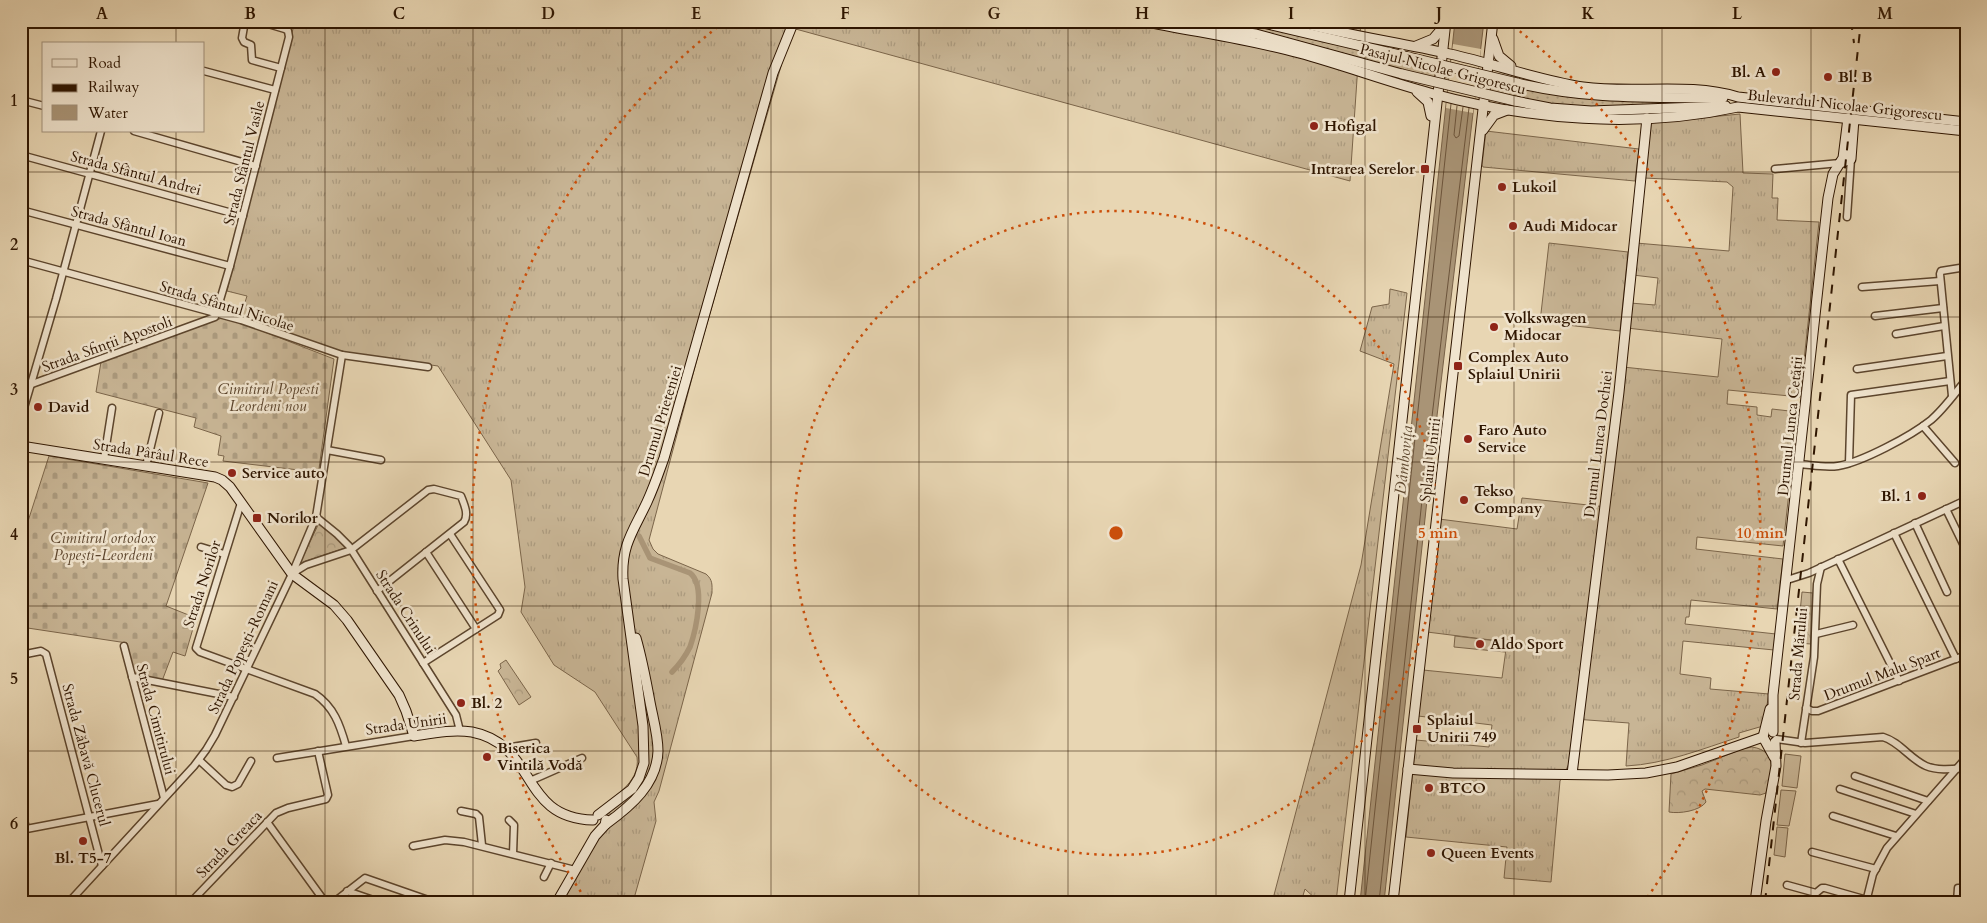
<svg xmlns="http://www.w3.org/2000/svg" width="1987" height="923" font-family="Cardo,serif">
<style>
.grass{fill:url(#grass-tufts);stroke:#7b654a}
.forest{fill:url(#forest-crowns);stroke:#7b654a}
.cemetery{fill:url(#cemetery-stones);stroke:#7b654a}
.garden{fill:url(#garden-dots);stroke:#7b654a}
.pitch{fill:#c8b595;stroke:#7b654a}
.water{fill:#a99476;stroke:#786147}
.pier{fill:#e8d6b3}
.lines{fill:none;stroke-linecap:round;stroke-linejoin:round}
.shore{stroke:#6c543b;stroke-width:1}
.canal{stroke:#a99476;stroke-width:5.5}
.street-casing{stroke:#5c452d;stroke-width:9}
.secondary-casing{stroke:#2e1500;stroke-width:11}
.street{stroke:#f0e4ce;stroke-width:6}
.secondary{stroke:#f0e4ce;stroke-width:9}
.rail{stroke:#2e1500;stroke-width:2;stroke-dasharray:9 9;stroke-linecap:butt}
.secondary-bridge-casing{stroke:#2e1500;stroke-width:11;stroke-linecap:butt}
.secondary-bridge{stroke:#f0e4ce;stroke-width:9}
.grid{fill:none;stroke:#2e1500;stroke-width:1;stroke-opacity:0.55}
.ring{fill:none;stroke:#cc4f0a;stroke-width:2.5;stroke-dasharray:2.5 5}
.poi-dot{fill:#8f2418;stroke:#f0e4ce;stroke-width:2}
.labels{text-anchor:middle;dominant-baseline:central;stroke-width:5;stroke-linejoin:round;paint-order:stroke}
.street-label{font-size:15px;fill:#2e1500;stroke:#f0e4ce}
.poi-label{font-size:15px;font-weight:bold;fill:#2e1500;stroke:#f0e4ce;text-anchor:start}
.park-label{font-size:15px;font-style:italic;fill:#5c452d;stroke:#f0e4ce}
.water-label{font-size:16px;font-style:italic;fill:#5f482f;stroke:#f0e4ce}
.centre{fill:#cc4f0a;stroke:#f0e4ce;stroke-width:2.5}
.ring-label{font-size:15px;text-anchor:middle;font-weight:bold;fill:#cc4f0a;stroke:#f0e4ce;stroke-width:5;stroke-linejoin:round;paint-order:stroke}
.neatline{fill:none;stroke:#2e1500;stroke-width:2}
.grid-label{font-size:16px;text-anchor:middle;font-weight:bold;fill:#2e1500}
</style>
<defs>
<pattern id="grass-tufts" width="24" height="20" patternUnits="userSpaceOnUse" patternTransform="scale(1.25)"><rect width="24" height="20" fill="#c8b595"/><path d="M3 7l-1-3M5 7V3M7 7l1-3M15 17l-1-3M17 17v-4M19 17l1-3" fill="none" stroke="#ac9b7f"/></pattern>
<pattern id="forest-crowns" width="20" height="18" patternUnits="userSpaceOnUse" patternTransform="scale(1.25)"><rect width="20" height="18" fill="#c8b595"/><path d="M2 6a3 3 0 1 1 6 0M12 15a3 3 0 1 1 6 0" fill="none" stroke="#ac9b7f"/></pattern>
<pattern id="cemetery-stones" width="16" height="16" patternUnits="userSpaceOnUse" patternTransform="scale(1.25)"><rect width="16" height="16" fill="#c8b595"/><path d="M2 7V4a2 2 0 0 1 4 0v3zM10 15v-3a2 2 0 0 1 4 0v3z" fill="#ac9b7f"/></pattern>
<pattern id="garden-dots" width="8" height="8" patternUnits="userSpaceOnUse" patternTransform="scale(1.25)"><rect width="8" height="8" fill="#c8b595"/><path d="M2 2h.1M6 6h.1" fill="none" stroke="#ac9b7f" stroke-width="1.8" stroke-linecap="round"/></pattern>
</defs>
<rect width="100%" height="100%" fill="#e8d6b3"/>
<filter id="stains"><feTurbulence type="fractalNoise" baseFrequency=".004" numOctaves="4"/><feColorMatrix values="0 0 0 0 .2 0 0 0 0 .09 0 0 0 0 .02 0 0 0 .5 -.17"/></filter>
<radialGradient id="worn" r=".72"><stop offset=".6" stop-color="#630" stop-opacity="0"/><stop offset="1" stop-color="#630" stop-opacity=".3"/></radialGradient>
<!-- grass -->
<g class="grass">
<path d="M295 21H1361L1350 181 792 28 700 348 649 540 653 549 658 554 706 574C713 580 712 585 712 593L659 791 654 802 656 821 633 902H559L596 837 606 831 608 824 615 823 614 814H593C610 798 641 784 637 757L595 692 554 665 521 612 525 587 511 480 438 366 339 352 240 318 247 296 227 291Z"/>
<path d="M1740 114 1743 173 1773 174 1772 198H1778L1777 220 1819 222 1800 397 1728 390 1727 404 1757 407V415L1771 417 1772 409 1798 412 1783 546 1697 537 1696 549 1783 559 1777 609 1691 600 1689 617H1686L1685 624 1776 634 1774 650 1683 641 1680 674 1711 678 1710 689 1769 694 1763 726 1739 733V737C1702 749 1665 764 1626 766L1629 723 1574 719 1569 764 1560 781 1551 882 1504 878 1507 847 1406 837 1416 740 1489 747 1492 725 1418 716 1423 670 1502 678 1507 642 1427 632 1439 519 1517 529 1522 498 1607 507 1623 367 1718 377 1722 339 1627 328 1630 303 1655 305 1658 278 1633 275 1636 243 1729 251 1733 187 1727 182 1644 178 1650 123Z"/>
<path d="M1486 131 1639 149 1635 181 1483 167 1482 165Z"/>
<path d="M1549 243 1628 252 1620 331 1540 322Z"/>
<path d="M1390 289 1407 293 1336 902H1319L1305 889 1301 902 1274 895 1361 565 1394 364 1360 351 1372 307 1389 304Z"/>
</g>
<!-- forest -->
<g class="forest">
<path d="M319 523 345 546V548L300 563Z"/>
<path d="M1802 592 1813 593 1811 644 1797 643Z"/>
<path d="M506 660 531 697 519 705 498 671 501 668 500 664Z"/>
<path d="M1752 747C1779 751 1771 774 1766 793L1760 795 1705 789 1702 791 1706 802C1700 811 1679 814 1669 812L1671 774 1702 765 1742 749Z"/>
</g>
<!-- cemetery -->
<g class="cemetery">
<path d="M222 318 239 322 334 359 318 476 307 471 223 461 224 456 218 455 221 436 194 427 196 418 96 392 101 362Z"/>
<path d="M49 456 208 483 166 606 196 618 185 656 173 652 162 681 134 676 127 643 21 627V543Z"/>
</g>
<!-- garden -->
<path class="garden" d="M1183 21H1235L1270 27 1519 86 1724 102 1602 108 1545 103 1418 74 1269 33 1225 25Z"/>
<!-- pitch -->
<g class="pitch">
<path d="M1455 636 1506 642 1505 652 1454 647Z"/>
<path d="M1785 754 1801 756 1797 788 1782 786Z"/>
<path d="M1781 790 1796 791 1789 826 1777 825Z"/>
<path d="M1777 827 1788 828 1785 857 1774 855Z"/>
</g>
<!-- water -->
<path class="water" d="M1455 21H1484L1427 500 1384 902H1360Z"/>
<!-- pier -->
<path class="pier" d="M1453 44 1481 49 1473 113 1446 108Z"/>
<g class="lines">
<!-- shore -->
<g class="shore">
<path d="M1457 106 1454 135 1456 138 1459 136 1463 107"/>
<path d="M1365 902 1451 104"/>
<path d="M1379 902 1422 500 1469 108"/>
</g>
<!-- canal -->
<path class="canal" d="M639 536 650 558 690 573C706 585 696 630 690 647 685 657 679 665 672 672"/>
<!-- street casing -->
<g class="street-casing">
<g id="street">
<path d="M245 21 242 38 244 42 251 45 252 60 281 68"/>
<path d="M204 71 275 90"/>
<path d="M21 100 44 106"/>
<path d="M134 131 256 166"/>
<path d="M21 155 243 216"/>
<path d="M1775 169 1840 163"/>
<path d="M21 210 230 266"/>
<path d="M1847 217 1851 159"/>
<path d="M21 260 241 320 342 355 428 367"/>
<path d="M1862 287 1940 281"/>
<path d="M1875 316 1943 308"/>
<path d="M1896 334 1944 326"/>
<path d="M1857 369 1947 356"/>
<path d="M32 384 215 317 230 266 289 37 288 31 285 29 258 21"/>
<path d="M1952 396 1940 274 1941 271 1966 267"/>
<path d="M21 418 56 299 101 131"/>
<path d="M1923 426 1955 463"/>
<path d="M327 450 381 460"/>
<path d="M104 459 112 408"/>
<path d="M1849 463 1851 395 1950 381"/>
<path d="M1800 464C1812 465 1825 468 1838 466 1862 462 1911 436 1931 420 1944 409 1955 393 1966 380"/>
<path d="M146 466 159 413"/>
<path d="M241 503 196 648 200 652 315 694C334 707 340 725 346 746"/>
<path d="M1946 509 1966 550"/>
<path d="M316 517 337 534 349 546 456 715 460 731"/>
<path d="M1915 523 1947 592"/>
<path d="M1894 533 1956 659"/>
<path d="M201 547 224 554"/>
<path d="M426 552 476 629"/>
<path d="M1838 559 1899 681"/>
<path d="M293 573 306 565 351 550 428 490 434 489 461 496C464 504 469 514 464 522L377 591"/>
<path d="M1787 580 1809 573 1966 500"/>
<path d="M1816 634 1853 625"/>
<path d="M124 646 164 798"/>
<path d="M21 655 41 651 46 654 102 866"/>
<path d="M423 663 498 615 500 610 450 534"/>
<path d="M132 677 234 697"/>
<path d="M1806 708 1812 711H1818L1966 655"/>
<path d="M1776 739 1805 743 1883 737C1900 742 1910 759 1926 766 1938 771 1953 769 1966 768"/>
<path d="M1801 743 1814 657 1817 584 1821 567"/>
<path d="M506 748 536 743"/>
<path d="M277 758 414 736"/>
<path d="M199 760 226 785 232 787 238 784 251 761"/>
<path d="M1855 776 1928 801"/>
<path d="M530 781 582 758"/>
<path d="M1840 789 1916 814"/>
<path d="M21 806 26 829"/>
<path d="M461 811 476 814 479 817 482 845"/>
<path d="M1833 816 1896 836"/>
<path d="M509 820 514 825 513 854"/>
<path d="M267 822 325 902"/>
<path d="M21 830 158 804"/>
<path d="M413 846 445 840 464 842 575 870"/>
<path d="M1812 852 1876 869"/>
<path d="M544 877 551 863"/>
<path d="M1787 885 1816 893 1822 888H1825L1867 900"/>
<path d="M347 891 379 902"/>
<path d="M69 902 194 766 206 750 215 735 292 574 316 517 342 355"/>
<path d="M191 902 276 813 288 808 326 799 328 795 318 751"/>
<path d="M334 902 365 878 434 902"/>
<path d="M1866 902 1873 874 1887 848 1966 758"/>
<path d="M1957 902 1958 888H1966"/>
</g>
</g>
<!-- secondary casing -->
<g class="secondary-casing">
<g id="secondary">
<path d="M1143 21C1195 32 1248 39 1299 53 1343 65 1386 81 1430 93 1529 120 1637 129 1738 107L1966 131"/>
<path d="M1255 21 1404 56"/>
<path d="M1294 21C1345 35 1398 42 1450 54 1495 64 1538 80 1583 87 1635 94 1688 82 1738 97L1966 122"/>
<path d="M1180 24 1256 34 1402 74"/>
<path d="M1493 39 1499 56 1511 66"/>
<path d="M1416 46 1433 39 1445 25"/>
<path d="M1517 83C1589 100 1650 97 1723 98"/>
<path d="M1417 92 1428 102 1431 116"/>
<path d="M1515 101 1550 108 1591 111 1726 106"/>
<path d="M1483 130 1494 115 1507 110"/>
<path d="M1840 163 1851 159 1854 119"/>
<path d="M21 446 215 477 222 480 230 487 292 574 334 605 347 620 399 695 406 711 414 736C433 733 453 729 472 732 538 745 519 818 593 820"/>
<path d="M1770 709 1763 737 1774 757"/>
<path d="M1773 732V695L1828 198 1833 174 1843 158 1848 118"/>
<path d="M1408 769 1453 773 1608 775 1646 773 1677 767 1763 737"/>
<path d="M1572 774 1619 392 1647 118"/>
<path d="M598 815 632 789 639 778 644 763 643 726 623 579C621 545 634 530 647 502 654 487 659 472 664 458L773 73 794 21"/>
<path d="M606 824C631 806 657 784 658 751 658 735 653 718 650 702 646 680 642 659 636 638"/>
<path d="M557 902 595 836 605 825 606 820"/>
<path d="M1349 902 1446 21"/>
<path d="M1393 902 1493 21"/>
<path d="M1755 902 1766 821 1776 766 1775 742"/>
</g>
</g>
<!-- street -->
<use href="#street" class="street"/>
<!-- secondary -->
<use href="#secondary" class="secondary"/>
<!-- rail -->
<g class="rail">
<path d="M1851 21 1854 43"/>
<path d="M1765 902 1861 21"/>
</g>
<!-- secondary-bridge casing -->
<g class="secondary-bridge-casing">
<g id="secondary-bridge">
<path d="M1404 56 1517 83"/>
<path d="M1402 74 1515 101"/>
</g>
</g>
<!-- secondary-bridge -->
<use href="#secondary-bridge" class="secondary-bridge"/>
</g>
<!-- grid -->
<path class="grid" d="M176 21V44M325 21V902M473 21V902M622 21V902M771 21V902M919 21V902M1068 21V902M1216 21V902M1365 21V902M1514 21V902M1662 21V902M1811 21V902M176 131V902M21 172H1966M21 317H1966M21 462H1966M21 606H1966M21 751H1966"/>
<!-- distance rings -->
<g class="ring">
<circle cx="1116" cy="533" r="322"/>
<path d="M585 898A644 644 0 0 1 724 22M1508 22A644 644 0 0 1 1647 898"/>
</g>
<!-- markers -->
<g class="poi-dot">
<circle cx="1776" cy="72" r="5"/>
<circle cx="1828" cy="77" r="5"/>
<circle cx="1314" cy="126" r="5"/>
<rect x="1420" y="164" width="10" height="10" rx="2.5"/>
<circle cx="1502" cy="187" r="5"/>
<circle cx="1513" cy="226" r="5"/>
<circle cx="1494" cy="327" r="5"/>
<rect x="1453" y="361" width="10" height="10" rx="2.5"/>
<circle cx="38" cy="407" r="5"/>
<circle cx="1468" cy="439" r="5"/>
<circle cx="232" cy="473" r="5"/>
<circle cx="1922" cy="496" r="5"/>
<circle cx="1464" cy="500" r="5"/>
<rect x="252" y="513" width="10" height="10" rx="2.5"/>
<circle cx="1480" cy="644" r="5"/>
<circle cx="461" cy="703" r="5"/>
<rect x="1412" y="724" width="10" height="10" rx="2.5"/>
<circle cx="487" cy="757" r="5"/>
<circle cx="1429" cy="788" r="5"/>
<circle cx="83" cy="841" r="5"/>
<circle cx="1431" cy="853" r="5"/>
</g>
<g class="labels">
<!-- street labels -->
<g class="street-label">
<text transform="translate(1443 69) rotate(14)">Pasajul Nicolae Grigorescu</text>
<text transform="translate(1845 105) rotate(6)">Bulevardul Nicolae Grigorescu</text>
<text transform="translate(244 163) rotate(-76)">Strada Sfântul Vasile</text>
<text transform="translate(136 173) rotate(15)">Strada Sfântul Andrei</text>
<text transform="translate(129 226) rotate(15)">Strada Sfântul Ioan</text>
<text transform="translate(227 306) rotate(17)">Strada Sfântul Nicolae</text>
<text transform="translate(107 344) rotate(-20)">Strada Sfinții Apostoli</text>
<text transform="translate(660 421) rotate(-73)">Drumul Prieteniei</text>
<text transform="translate(1790 426) rotate(-84)">Drumul Lunca Cetății</text>
<text transform="translate(1598 444) rotate(-83)">Drumul Lunca Dochiei</text>
<text transform="translate(151 453) rotate(9)">Strada Pârâul Rece</text>
<text transform="translate(1430 460) rotate(-83)">Splaiul Unirii</text>
<text transform="translate(202 584) rotate(-72)">Strada Norilor</text>
<text transform="translate(406 612) rotate(57)">Strada Crinului</text>
<text transform="translate(243 647) rotate(-65)">Strada Popești-Romani</text>
<text transform="translate(1798 654) rotate(-85)">Strada Mărului</text>
<text transform="translate(1882 674) rotate(-21)">Drumul Malu Spart</text>
<text transform="translate(156 719) rotate(75)">Strada Cimitirului</text>
<text transform="translate(406 724) rotate(-8)">Strada Unirii</text>
<text transform="translate(86 755) rotate(75)">Strada Zăbavă Clucerul</text>
<text transform="translate(229 844) rotate(-46)">Strada Greaca</text>
</g>
<!-- poi labels -->
<g class="poi-label">
<text x="1766" y="72" text-anchor="end">Bl. A</text>
<text x="1838" y="77">Bl. B</text>
<text x="1324" y="126">Hofigal</text>
<text x="1415" y="169" text-anchor="end">Intrarea Serelor</text>
<text x="1512" y="187">Lukoil</text>
<text x="1523" y="226">Audi Midocar</text>
<text x="1504" y="318">Volkswagen<tspan x="1504" dy="17">Midocar</tspan></text>
<text x="1468" y="357">Complex Auto<tspan x="1468" dy="17">Splaiul Unirii</tspan></text>
<text x="48" y="407">David</text>
<text x="1478" y="430">Faro Auto<tspan x="1478" dy="17">Service</tspan></text>
<text x="242" y="473">Service auto</text>
<text x="1474" y="491">Tekso<tspan x="1474" dy="17">Company</tspan></text>
<text x="1912" y="496" text-anchor="end">Bl. 1</text>
<text x="267" y="518">Norilor</text>
<text x="1490" y="644">Aldo Sport</text>
<text x="471" y="703">Bl. 2</text>
<text x="1427" y="720">Splaiul<tspan x="1427" dy="17">Unirii 749</tspan></text>
<text x="497" y="748">Biserica<tspan x="497" dy="17">Vintilă Vodă</tspan></text>
<text x="1439" y="788">BTCO</text>
<text x="1441" y="853">Queen Events</text>
<text x="83" y="858" text-anchor="middle">Bl. T5-7</text>
</g>
<!-- park labels -->
<g class="park-label">
<text x="268" y="389">Cimitirul Popesti<tspan x="268" dy="17">Leordeni nou</tspan></text>
<text x="103" y="538">Cimitirul ortodox<tspan x="103" dy="17">Popești-Leordeni</tspan></text>
</g>
<!-- water labels -->
<g class="water-label">
<text transform="translate(1404 460) rotate(-84)">Dâmbovița</text>
</g>
</g>
<circle cx="1116" cy="533" r="8" class="centre"/>
<g class="ring-label">
<text x="1438" y="538">5 min</text>
<text x="1760" y="538">10 min</text>
</g>
<!-- margin -->
<rect width="1987" height="923" fill="none" stroke="#e8d6b3" stroke-width="55"/>
<!-- legend -->
<rect x="42" y="42" width="162" height="90" fill="#f0e4ce" stroke="#a2917c"/>
<rect x="52" y="59" width="25" height="8" fill="#f0e4ce" stroke="#a2917c"/>
<text x="88" y="68" font-size="15" fill="#2e1500">Road</text>
<rect x="52" y="84" width="25" height="8" fill="#2e1500" stroke="#a2917c"/>
<text x="88" y="92" font-size="15" fill="#2e1500">Railway</text>
<rect x="52" y="105" width="25" height="15" fill="#a99476" stroke="#a2917c"/>
<text x="88" y="118" font-size="15" fill="#2e1500">Water</text>
<rect x="28" y="28" width="1932" height="868" class="neatline"/>
<g class="grid-label">
<text x="102" y="19">A</text>
<text x="250" y="19">B</text>
<text x="399" y="19">C</text>
<text x="548" y="19">D</text>
<text x="696" y="19">E</text>
<text x="845" y="19">F</text>
<text x="994" y="19">G</text>
<text x="1142" y="19">H</text>
<text x="1291" y="19">I</text>
<text x="1439" y="19">J</text>
<text x="1588" y="19">K</text>
<text x="1737" y="19">L</text>
<text x="1885" y="19">M</text>
<text x="14" y="106">1</text>
<text x="14" y="250">2</text>
<text x="14" y="395">3</text>
<text x="14" y="540">4</text>
<text x="14" y="684">5</text>
<text x="14" y="829">6</text>
</g>
<rect width="100%" height="100%" filter="url(#stains)"/>
<rect width="100%" height="100%" fill="url(#worn)"/>
</svg>
